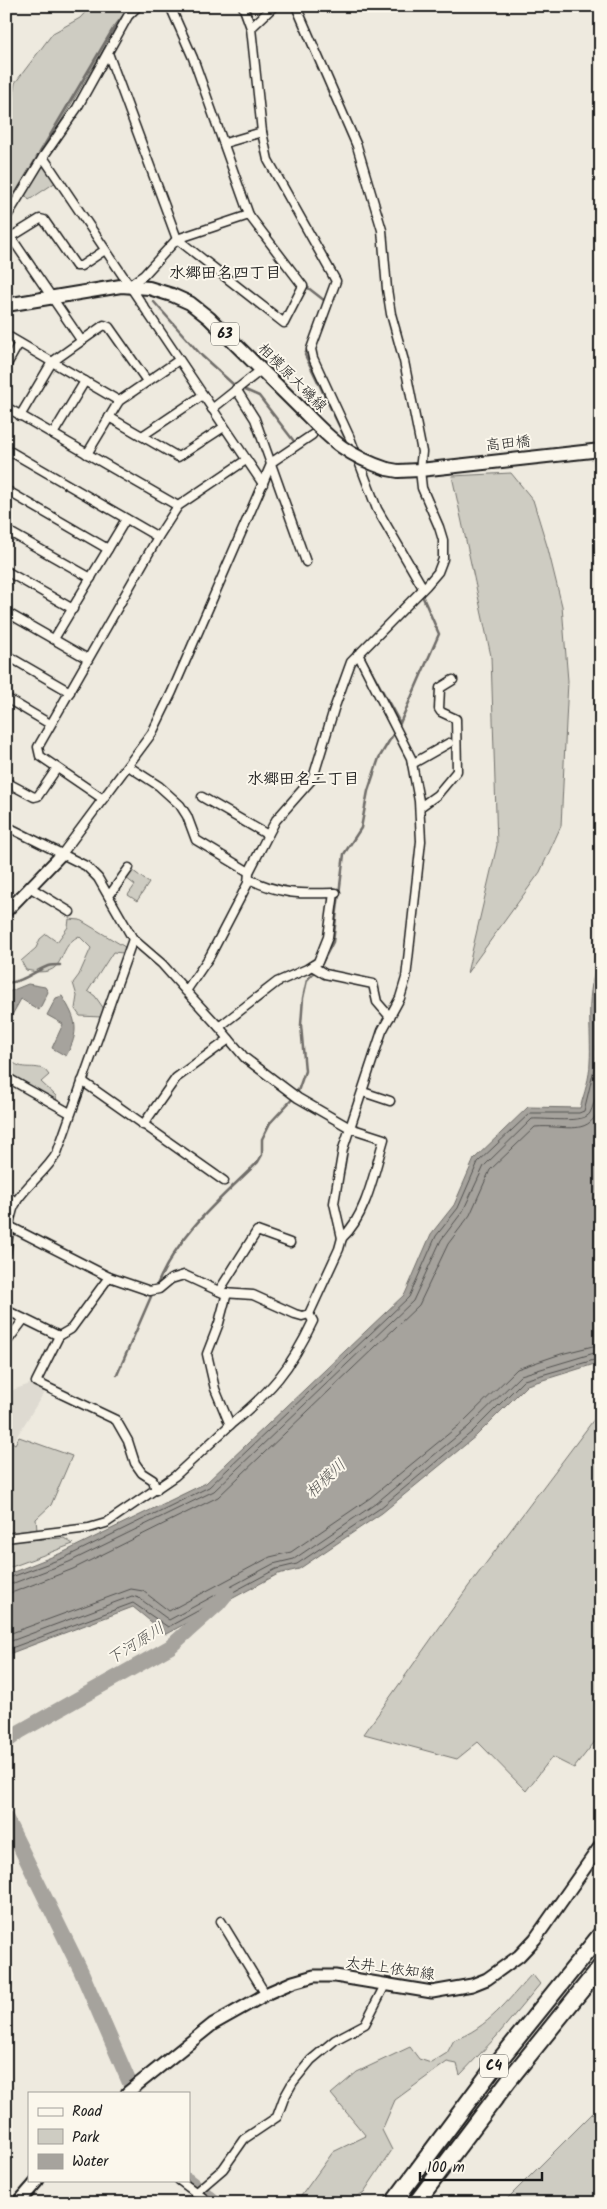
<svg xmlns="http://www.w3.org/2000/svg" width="607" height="2209" font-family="Kalam,'Klee One',sans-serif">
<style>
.built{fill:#dedad1}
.green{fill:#ceccc2;stroke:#75746f}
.water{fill:#a6a39d;stroke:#6f6d69}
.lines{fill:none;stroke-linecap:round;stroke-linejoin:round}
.shore{stroke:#535250;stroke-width:1}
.stream{stroke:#6f6d69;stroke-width:2.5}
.river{stroke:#a6a39d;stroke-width:15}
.minor-casing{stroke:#1c1c1c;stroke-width:11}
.tertiary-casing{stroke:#1c1c1c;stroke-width:14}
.secondary-casing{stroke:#1c1c1c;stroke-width:15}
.primary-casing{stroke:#1c1c1c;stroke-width:16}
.motorway-casing{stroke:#1c1c1c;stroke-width:19}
.minor{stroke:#fbf7ec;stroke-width:8}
.tertiary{stroke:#fbf7ec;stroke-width:10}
.secondary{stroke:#fbf7ec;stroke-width:11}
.primary{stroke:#fbf7ec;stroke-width:12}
.motorway{stroke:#fbf7ec;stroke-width:15}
.primary-bridge-casing{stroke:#1c1c1c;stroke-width:16;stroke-linecap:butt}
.primary-bridge{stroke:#fbf7ec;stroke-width:12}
.labels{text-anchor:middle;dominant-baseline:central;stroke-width:4;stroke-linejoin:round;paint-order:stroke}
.shield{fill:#fbf7ec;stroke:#5f5e5a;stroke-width:1}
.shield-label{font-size:14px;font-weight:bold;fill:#1c1c1c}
.street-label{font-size:15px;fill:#1c1c1c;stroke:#fbf7ec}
.neighbourhood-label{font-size:16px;font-weight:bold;fill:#1c1c1c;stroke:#fbf7ec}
.water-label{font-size:16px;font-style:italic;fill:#5a5956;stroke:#fbf7ec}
</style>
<rect width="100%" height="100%" fill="#eeeadf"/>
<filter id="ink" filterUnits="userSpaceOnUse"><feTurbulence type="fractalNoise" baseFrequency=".02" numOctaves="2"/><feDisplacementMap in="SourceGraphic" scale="10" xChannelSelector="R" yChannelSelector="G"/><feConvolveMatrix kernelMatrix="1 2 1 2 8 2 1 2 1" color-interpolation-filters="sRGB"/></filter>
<g filter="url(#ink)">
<!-- built -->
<path class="built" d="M30 1384 45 1391 14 1441 6 1435V1389L13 1390Z"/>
<!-- green -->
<g class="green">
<path d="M91 6H134L116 28 47 145 6 222V130L8 127 15 83 53 33 80 18Z"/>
<path d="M44 164 56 182 29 200 24 193Z"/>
<path d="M511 473 533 500 548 549 562 606 568 681 561 826 540 872 467 973 497 845 491 656 452 476Z"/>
<path d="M132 870 149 883 137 901 128 895 135 885 126 878Z"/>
<path d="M69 919 80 920 125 947 123 953 113 952 88 991 95 996 104 1009 101 1017 80 1016 75 1009 77 996 73 983 79 975 91 948 79 936C54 948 70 980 26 970L21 961 36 948 40 939 46 934 57 942 68 927Z"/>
<path d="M6 1056C22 1074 30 1063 45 1070L49 1075 41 1082 56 1096 57 1101 52 1100 6 1071Z"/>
<path d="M601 1410V1734L574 1768 552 1757 526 1791 478 1742 457 1759 364 1734 468 1587Z"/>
<path d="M19 1437 72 1456 51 1505 36 1519 37 1530 6 1535V1438L15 1444Z"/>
<path d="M64 1538 73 1544 6 1569V1541Z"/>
<path d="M532 1974 540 1984 496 2037 460 2075 457 2064 447 2062 395 2100 382 2130 392 2150 364 2192 348 2203H296L333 2152 366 2136 331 2094 357 2072 410 2047 419 2059 431 2063 447 2053 454 2040C488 2028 508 2000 532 1974Z"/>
<path d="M601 2105V2203H503Z"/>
</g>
<!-- water -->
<g class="water">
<path d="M601 887V1362L527 1385 476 1436 382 1513 299 1569 278 1574 166 1634 133 1607 6 1655V1575L64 1552 206 1483 405 1294 431 1234 454 1205 474 1159 528 1107 580 1108C584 1094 590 1077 590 1062 592 1034 584 987 600 962Z"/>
<path d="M28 984 45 987 48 992 39 1010 21 999 7 1024 6 993Z"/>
<path d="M62 996C77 1020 80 1031 66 1056L52 1048 63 1024 47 1015 56 998Z"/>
</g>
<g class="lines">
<!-- shore -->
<g class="shore">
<path d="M6 1579 66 1557 209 1487 409 1297 436 1236 458 1208 478 1162 530 1113H579L584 1111 595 1065 596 995 601 971"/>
<path d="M6 1586 69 1562 214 1491 413 1301 441 1240 463 1211 484 1166 532 1119C545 1118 584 1124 590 1113 596 1101 598 1083 601 1070"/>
<path d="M6 1593 14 1592 73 1569 218 1497 419 1305 448 1244 470 1215 490 1170 535 1127C565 1124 592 1140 601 1102"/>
<path d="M6 1635 131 1589 143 1591 169 1611 270 1557 291 1552 370 1498 463 1422 517 1369 561 1354 601 1344"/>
<path d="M6 1643 132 1596 139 1598 169 1620 273 1564 294 1559 375 1504 468 1427 521 1375 601 1351"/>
<path d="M6 1650 133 1603 168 1627 276 1569 297 1564 379 1509 472 1432 524 1380 601 1358"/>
</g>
<!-- stream -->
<g class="stream">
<path d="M6 210 113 29 131 6"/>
<path d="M307 287 325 301 305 355 344 436"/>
<path d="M154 302 202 356 234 385 259 396 293 440"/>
<path d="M364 657 400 723"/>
<path d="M6 983C23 982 33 972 48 966 51 965 56 965 60 965"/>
<path d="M156 1287C179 1233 217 1202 258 1162L262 1155V1139L270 1123 297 1094 305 1071 301 1025 303 998 307 980 321 965 333 942 344 854 361 828 368 791 379 758 400 723 439 634 421 593"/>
<path d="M117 1375 153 1292"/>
</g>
<!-- river -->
<g class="river">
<path d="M6 1742 19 1732 170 1647 218 1604 227 1593"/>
<path d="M6 1818 81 1971 134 2093"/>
<path d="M187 2180 216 2203"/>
</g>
<!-- minor casing -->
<g class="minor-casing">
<g id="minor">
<path d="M243 6 251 28"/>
<path d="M296 6 357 146 382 230 387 289 391 314 404 361 422 452 420 470 422 488 439 527 443 540V559L438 572 426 586 351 662 334 709 313 778 276 820 268 835 249 872 248 883 210 956 186 991 219 1027 277 982 307 969 318 962 328 937 334 893"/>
<path d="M6 10 9 6"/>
<path d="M108 53 177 239 284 323 303 286 249 215"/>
<path d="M262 132 268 160 336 281 311 349 313 358 350 438 377 509 423 588"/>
<path d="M225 143 262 132 251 28 274 6"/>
<path d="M43 157 77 108 128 16 138 6"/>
<path d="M6 218 43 157 263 484"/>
<path d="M6 230 81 340"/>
<path d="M11 237 40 219 44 220 76 266H81L105 250"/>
<path d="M128 286 144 275 177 239 249 215 193 58 170 6"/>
<path d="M6 335 119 401"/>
<path d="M6 366 19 343"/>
<path d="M236 389 255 419 306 562"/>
<path d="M6 407 178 506"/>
<path d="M212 409 261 370"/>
<path d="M20 416 52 362 104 325 109 327 147 381"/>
<path d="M109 417 178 457 224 427"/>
<path d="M53 434 85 381"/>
<path d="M142 436 203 395"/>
<path d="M6 449 158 537"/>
<path d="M87 454 119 401 179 360"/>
<path d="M6 490 108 549"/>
<path d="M6 530 91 578"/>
<path d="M6 571 73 609"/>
<path d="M6 612 88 659"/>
<path d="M54 639 126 519"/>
<path d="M6 655 70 692"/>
<path d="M6 698 50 724"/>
<path d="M412 764 449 743"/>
<path d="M128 766 159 786 180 805 187 816 196 840 249 872"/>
<path d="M6 782 34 797 38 796 57 768"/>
<path d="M202 797 268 835"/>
<path d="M103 799 40 756 38 747 158 537 178 506 246 460"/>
<path d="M420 807 437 795 457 771 456 719 441 712 439 709 440 688 453 680"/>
<path d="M6 826 86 866 98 878 133 939 57 1153C46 1172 27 1184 16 1202 8 1217 9 1236 6 1253"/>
<path d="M62 854 152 733 172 692 272 462 312 435"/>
<path d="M249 879C282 895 300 894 336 893"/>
<path d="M31 888 70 912"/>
<path d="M109 896 129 868"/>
<path d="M133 939 162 964 186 991"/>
<path d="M312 966 325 974 373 984 377 1002 390 1017"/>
<path d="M219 1027 245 1058 298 1098 350 1128 384 1139C375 1169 366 1217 342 1238"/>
<path d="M6 1077 70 1113"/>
<path d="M82 1081 224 1181"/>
<path d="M363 1092 390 1101"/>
<path d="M143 1125 176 1078 229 1039"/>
<path d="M6 1194 16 1203"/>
<path d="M9 1226 109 1277 150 1291 159 1289 171 1279 184 1275 223 1293 253 1295 295 1314 302 1316 309 1314 339 1249 342 1238 334 1203 343 1149 382 1031 400 998 406 978 421 841 419 801 411 758 358 654"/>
<path d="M219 1291 257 1231 290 1243"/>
<path d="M6 1310 59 1336 71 1329 109 1277"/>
<path d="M59 1336 36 1382 116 1420 128 1441 135 1463 142 1473 153 1480 156 1490"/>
<path d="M6 1343 24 1319"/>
<path d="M230 1425C271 1391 290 1370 313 1321L309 1314"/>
<path d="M6 1538 89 1528 106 1523 175 1476 230 1425 215 1389 207 1354 219 1323 227 1293"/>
<path d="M221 1921 266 1995"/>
<path d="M179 2180 210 2203"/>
<path d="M195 2193 223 2169 244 2139 277 2117 284 2098 293 2082 311 2060 335 2040 365 2024 385 1985"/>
</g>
</g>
<!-- tertiary casing -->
<g class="tertiary-casing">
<path id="tertiary" d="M6 912 62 854"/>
</g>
<!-- secondary casing -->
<g class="secondary-casing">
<g id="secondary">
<path d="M127 2093 213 2024 270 1992 293 1982 314 1976H335L432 1992 472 1985 487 1979 519 1956 535 1939 601 1845"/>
<path d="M18 2203 38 2180"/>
</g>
</g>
<!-- primary casing -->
<g class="primary-casing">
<g id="primary">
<path d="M6 305 121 286 149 288 172 295 190 303 209 318 305 413"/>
<path d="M387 469 398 471 420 470 601 450"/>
</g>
</g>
<!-- motorway casing -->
<g class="motorway-casing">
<g id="motorway">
<path d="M393 2203 494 2067 601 1934"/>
<path d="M416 2203 509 2080 601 1966"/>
</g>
</g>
<!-- minor -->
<use href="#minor" class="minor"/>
<!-- tertiary -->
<use href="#tertiary" class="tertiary"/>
<!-- secondary -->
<use href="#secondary" class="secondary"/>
<!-- primary -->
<use href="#primary" class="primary"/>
<!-- motorway -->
<use href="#motorway" class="motorway"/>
<!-- primary-bridge casing -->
<g class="primary-bridge-casing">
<path id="primary-bridge" d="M305 413C332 441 348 456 387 469"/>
</g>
<!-- primary-bridge -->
<use href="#primary-bridge" class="primary-bridge"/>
</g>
</g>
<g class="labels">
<!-- shield labels -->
<g class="shield">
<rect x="211" y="322.5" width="28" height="23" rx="4"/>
<rect x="480" y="2054.5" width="28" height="23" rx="4"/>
</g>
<g class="shield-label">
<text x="225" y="334">63</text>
<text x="494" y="2066">C4</text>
</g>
<!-- street labels -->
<g class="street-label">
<text transform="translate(292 378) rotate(45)">相模原大磯線</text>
<text transform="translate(508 444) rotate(-6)">高田橋</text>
<text transform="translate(390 1969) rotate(8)">太井上依知線</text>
</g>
<!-- neighbourhood labels -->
<g class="neighbourhood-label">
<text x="225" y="273">水郷田名四丁目</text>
<text x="303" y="779">水郷田名二丁目</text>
</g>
<!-- water labels -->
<g class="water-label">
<text transform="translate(326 1479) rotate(-43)">相模川</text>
<text transform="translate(136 1644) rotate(-32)">下河原川</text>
</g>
</g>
<!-- margin -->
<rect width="607" height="2209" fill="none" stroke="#fbf7ec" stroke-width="25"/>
<rect x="12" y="12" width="582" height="2184" fill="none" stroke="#1c1c1c" stroke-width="2" filter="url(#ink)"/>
<!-- legend -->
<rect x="28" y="2092" width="162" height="90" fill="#fbf7ec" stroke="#a29f99"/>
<rect x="38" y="2108" width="25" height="8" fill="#fbf7ec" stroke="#a29f99"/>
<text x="72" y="2116" font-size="15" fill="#1c1c1c">Road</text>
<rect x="38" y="2129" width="25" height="15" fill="#ceccc2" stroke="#a29f99"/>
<text x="72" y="2142" font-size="15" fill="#1c1c1c">Park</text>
<rect x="38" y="2154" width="25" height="15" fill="#a6a39d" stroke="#a29f99"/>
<text x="72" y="2166" font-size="15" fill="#1c1c1c">Water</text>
<!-- scale -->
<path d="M420 2172v8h122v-8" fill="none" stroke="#1c1c1c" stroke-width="2.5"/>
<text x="427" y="2172" font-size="15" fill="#1c1c1c" stroke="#fbf7ec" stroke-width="4" paint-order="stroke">100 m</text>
</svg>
